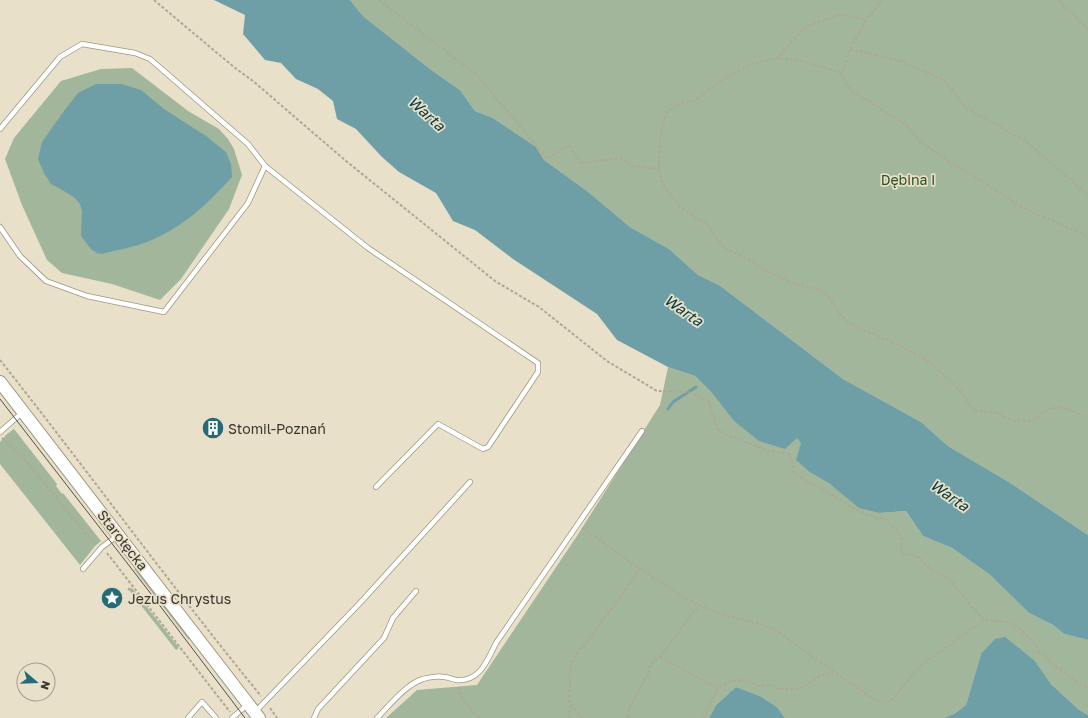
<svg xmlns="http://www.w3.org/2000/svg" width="1088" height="718" font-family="'Golos Text',sans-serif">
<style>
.green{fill:#a1b69b}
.water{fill:#6e9fa6}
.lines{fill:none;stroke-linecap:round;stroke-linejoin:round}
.stream{stroke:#6e9fa6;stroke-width:3}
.service-casing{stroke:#9e9780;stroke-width:6}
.tertiary-casing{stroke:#9e9780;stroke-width:14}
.path{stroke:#aea794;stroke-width:2;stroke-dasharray:3 2;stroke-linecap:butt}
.service{stroke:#fff;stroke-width:4.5}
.tertiary{stroke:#fff;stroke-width:12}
.tram{stroke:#545045;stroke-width:1}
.labels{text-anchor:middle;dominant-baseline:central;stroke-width:3.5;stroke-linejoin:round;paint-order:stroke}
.park-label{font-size:14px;fill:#2b4f21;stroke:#e8e0c8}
.poi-label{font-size:14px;fill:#39362d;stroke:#e8e0c8;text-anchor:start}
.street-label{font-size:14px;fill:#39362d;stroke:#e8e0c8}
.water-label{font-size:15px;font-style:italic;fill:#08393f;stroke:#e8e0c8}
</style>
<rect width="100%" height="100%" fill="#e8e0c8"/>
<!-- green -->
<g class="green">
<path d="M350 0H1088V535L1012 484 948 446 921 422 843 379 719 285 698 275 669 249 630 227 587 191 544 160 536 147 493 118 475 111 460 90 430 69 363 16Z"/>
<path d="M132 68 188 111 219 129 228 139 234 149 242 175 229 209 181 279 160 300 112 284 62 273 47 260 22 205 5 159 14 138 61 81 101 69Z"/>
<path d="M668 367 695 376 712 393 733 420 797 438 801 442 811 473 880 513 906 511 923 536 952 548 989 574 1029 613 1053 625 1064 634 1088 640V715L1078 709 1051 684 1035 661 981 654 966 705 954 714 943 718H785L777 707 760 696 736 687 716 705 709 718H386L417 690 477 685 577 536 660 405Z"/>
<path d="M14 429 57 484 56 486 62 494 63 493 101 541 95 546 80 565 0 464V442L7 434Z"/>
<path d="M134 569H137L189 637V640Z"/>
<path d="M132 588 179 648 176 650 129 590Z"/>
</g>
<!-- water -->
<g class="water">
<path d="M214 0H350L363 16 430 69 460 90 475 111 493 118 536 147 544 160 587 191 630 227 669 249 698 275 719 285 843 379 921 422 948 446 1012 484 1088 535V640L1064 634 1053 625 1029 613 989 574 952 548 923 536 906 511 880 513 859 508 830 484 811 473 796 460 801 443 797 438 785 449 759 441 733 420 712 393 695 376 668 367 617 340 597 314 513 259 475 230 453 221 436 193 399 172 382 157 356 129 337 119 333 101 318 89 296 79 281 63 265 60 243 34 245 15Z"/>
<path d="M96 84H121L141 90 164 109 206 136 226 152 231 164 232 177C207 205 180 230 144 243 131 248 116 250 102 254L97 253 91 249 81 236 82 211 80 204 75 198 64 191 51 184 44 173 38 159 42 142 64 111 78 93Z"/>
<path d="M1005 637 1035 661 1051 684 1078 709 1088 715V718H943L954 714 966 705 981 654 995 639Z"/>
<path d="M736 687 760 696 777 707 785 718H709L716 705Z"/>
</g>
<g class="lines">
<!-- stream -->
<path class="stream" d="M668 409 673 402 696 387"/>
<!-- service casing -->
<g class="service-casing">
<g id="service">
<path d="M0 129 60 57 82 44 135 53 150 59 248 144 265 166 368 248 538 363V372L488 447 483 449 438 424 376 487"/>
<path d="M0 227 20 256 46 281 87 296 164 312 248 203 265 166"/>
<path d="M0 432 23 412"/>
<path d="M83 569 102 547 117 536"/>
<path d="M256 711 360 603 470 482"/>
<path d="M188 718 202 702 216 718"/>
<path d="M232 718 247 705"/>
<path d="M314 718 318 709 384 638 393 618 416 591"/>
<path d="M377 718C389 706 406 684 423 679 429 677 439 676 444 677 448 677 452 679 456 680 480 682 487 661 496 643L642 431"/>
</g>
</g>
<!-- tertiary casing -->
<g class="tertiary-casing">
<path id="tertiary" d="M0 382 259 718"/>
</g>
<!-- path -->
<g class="path">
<path d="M154 0 235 68 253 81 346 161 495 281 539 307 607 361 657 391 689 392 708 401 718 430 730 436 769 451 790 454 795 474 861 512 874 517 887 520 899 533 901 539V551L905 554 918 557 929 568 945 577 952 582 972 607 984 620 1006 622 1018 627 1037 646 1039 652 1045 654 1047 658 1058 669 1064 671 1070 677 1088 688"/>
<path d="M378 0 477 75 547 159 569 145 581 163 620 158 633 166 659 169"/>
<path d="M882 0 866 20 850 49 842 73 802 61 777 58 749 65 719 82 695 100 683 103 667 111 660 136 659 169 663 185 680 207 709 226 718 240 725 248 750 260 764 270 796 284 820 290 831 299 839 314 852 325 899 345 928 361 956 386 964 396 970 407 977 411 996 413 1012 420 1032 421 1046 410 1058 407 1070 410 1088 418"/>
<path d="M1058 0 1088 29"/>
<path d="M850 49 900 61 944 80 957 95 965 108 992 122 1028 143 1088 195"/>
<path d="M777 58 805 27 841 14 866 20"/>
<path d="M842 73 845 82 852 91 906 125 921 142 953 164 974 176 1025 209 1081 233 1088 238"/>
<path d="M0 360C88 471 171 586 261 696"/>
<path d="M2 438 22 456 91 540 96 544"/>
<path d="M582 528 639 568 683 597 701 606 726 616 761 624 775 630 876 701 885 703 892 700 920 666 984 620"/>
<path d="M107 553 230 712"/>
<path d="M128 590 132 586"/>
<path d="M660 657 717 688"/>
<path d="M458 687 461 697 475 714 480 718"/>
<path d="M270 708 277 718"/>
<path d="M628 717V712L630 706 649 673 648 669 654 661 660 657 694 611 701 606"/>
<path d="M569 718 571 706"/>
<path d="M582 718 576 710 571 706C570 703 569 700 569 696 569 693 570 690 570 687 569 667 571 657 586 643L631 582 639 568"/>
<path d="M704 718 717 688 732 681 745 680 758 686 770 685 779 689H799L818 677 833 672"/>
</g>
<!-- service -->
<use href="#service" class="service"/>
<!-- tertiary -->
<use href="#tertiary" class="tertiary"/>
<!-- tram -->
<path class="tram" d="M0 399 148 590 245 718"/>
</g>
<!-- icons -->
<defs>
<g id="building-disc" transform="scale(1.15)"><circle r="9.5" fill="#236b78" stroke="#e8e0c8"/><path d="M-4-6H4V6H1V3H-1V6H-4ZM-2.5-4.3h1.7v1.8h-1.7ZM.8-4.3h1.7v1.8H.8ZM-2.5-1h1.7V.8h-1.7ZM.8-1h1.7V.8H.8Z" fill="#fff"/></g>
<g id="sight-disc" transform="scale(1.15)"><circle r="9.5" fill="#236b78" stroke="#e8e0c8"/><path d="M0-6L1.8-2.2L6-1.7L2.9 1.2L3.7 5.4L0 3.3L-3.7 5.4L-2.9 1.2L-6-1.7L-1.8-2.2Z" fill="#fff"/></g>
</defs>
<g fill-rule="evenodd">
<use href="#building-disc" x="213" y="428"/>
<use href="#sight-disc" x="112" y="598"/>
</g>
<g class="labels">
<!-- park labels -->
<g class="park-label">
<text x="908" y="179">Dębina I</text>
</g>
<!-- poi labels -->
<g class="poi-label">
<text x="228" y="428">Stomil-Poznań</text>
<text x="128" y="598">Jezus Chrystus</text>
</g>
<!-- street labels -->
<g class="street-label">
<text transform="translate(123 540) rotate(52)">Starołęcka</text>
</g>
<!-- water labels -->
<g class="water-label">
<text transform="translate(427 113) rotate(42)">Warta</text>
<text transform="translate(684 310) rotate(35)">Warta</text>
<text transform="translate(950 495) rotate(35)">Warta</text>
</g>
</g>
<!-- north arrow -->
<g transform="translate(36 682) rotate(109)"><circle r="19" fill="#e8e0c8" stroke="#a29c8a"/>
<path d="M0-3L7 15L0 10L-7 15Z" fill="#236b78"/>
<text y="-6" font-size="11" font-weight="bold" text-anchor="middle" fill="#39362d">N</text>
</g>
</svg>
